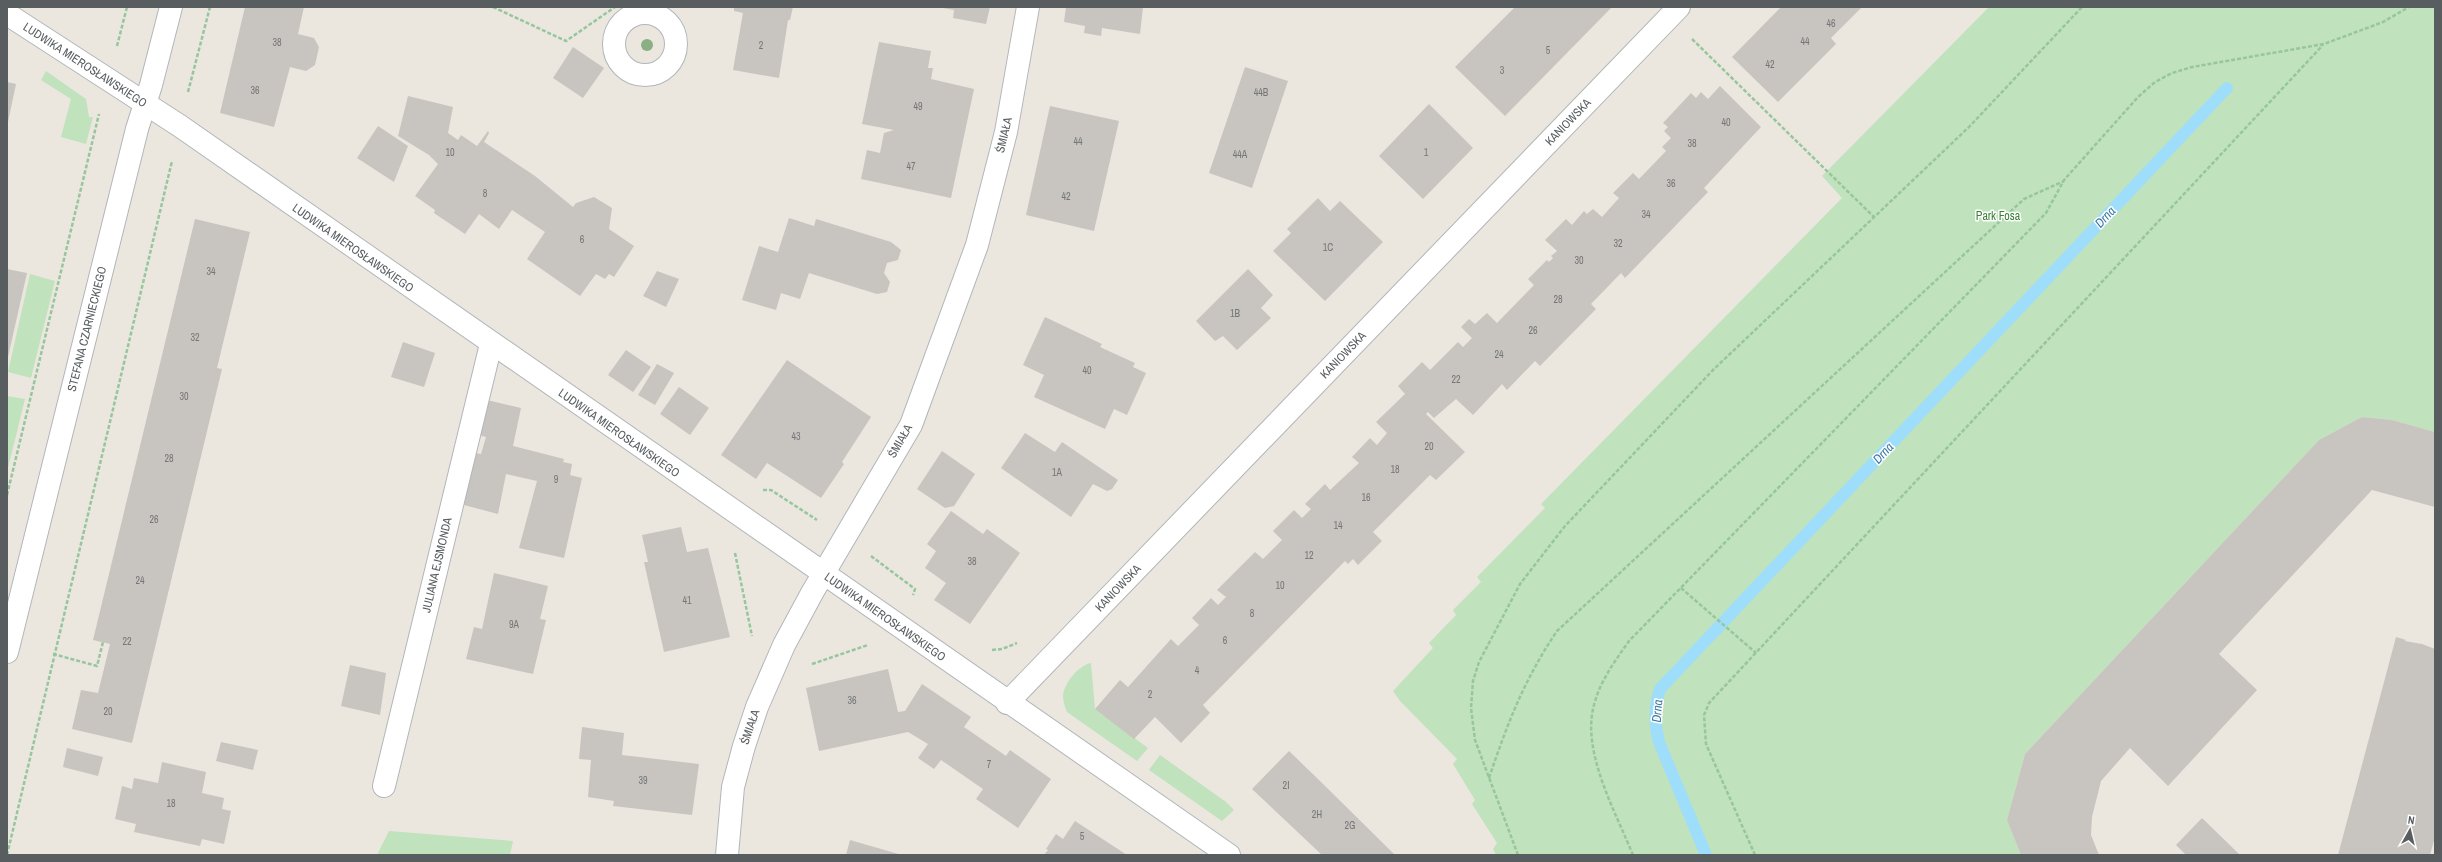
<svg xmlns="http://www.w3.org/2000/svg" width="2442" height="862" font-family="'Archivo Narrow',sans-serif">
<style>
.green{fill:#c0e2bc}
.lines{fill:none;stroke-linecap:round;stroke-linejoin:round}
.stream{stroke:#9fdefb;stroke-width:12}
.building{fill:#c8c4bf}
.minor-casing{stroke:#b2b6ba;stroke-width:24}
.path{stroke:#97c69e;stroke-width:2.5;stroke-dasharray:4 2;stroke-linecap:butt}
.minor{stroke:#fff;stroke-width:22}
.tree{fill:#8bae83}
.labels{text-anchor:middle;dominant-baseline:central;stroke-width:3;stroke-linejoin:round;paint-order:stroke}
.number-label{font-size:10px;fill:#747778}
.street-label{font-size:12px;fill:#585d60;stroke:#fff}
.park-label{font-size:12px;fill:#3c8037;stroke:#fff}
.water-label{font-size:13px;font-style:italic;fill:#3c7aa3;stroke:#fff}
</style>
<rect width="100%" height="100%" fill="#ebe7df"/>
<!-- green -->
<g class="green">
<path d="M1989 7H2435V432L2392 420 2362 417 2319 440 2025 754 2007 820 2021 855H1496L1493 849 1497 843 1472 804 1475 800 1453 764 1457 759 1400 701 1393 691 1433 648 1429 643 1456 615 1453 610 1481 582 1477 577 1545 508 1541 504 1842 198 1822 176Z"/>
<path d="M46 71 86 99 89 117H93L86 144 61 137 71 99 41 80Z"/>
<path d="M30 274 55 281 31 378 8 372Z"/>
<path d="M7 396 25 399 7 472Z"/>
<path d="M1091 663 1095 709 1148 748 1137 761 1067 712C1065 707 1063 701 1063 696 1064 683 1079 665 1091 663Z"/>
<path d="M1160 755 1226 802 1234 810 1222 821 1149 770Z"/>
<path d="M389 831 513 841 510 855H377Z"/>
</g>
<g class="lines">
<!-- stream -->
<path class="stream" d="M1706 855 1659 742C1654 724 1654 707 1660 689L2227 88"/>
</g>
<!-- building -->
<g class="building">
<path d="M245 7H304L298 34 314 38 319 47 315 65 306 71 290 67 274 127 220 113Z"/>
<path d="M734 7H793L790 20H788L779 78 733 70 743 13 734 11Z"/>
<path d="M990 7 986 24 953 18 954 10 943 8Z"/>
<path d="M1066 7H1143L1140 34 1102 28 1101 36 1084 33 1085 26 1064 22Z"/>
<path d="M1515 7H1612L1505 116 1455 67Z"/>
<path d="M1781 7H1862L1831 38 1836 44 1778 102 1732 57Z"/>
<path d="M879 42 931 51 928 68H933L931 79 974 89 951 198 861 179 867 150 880 153 884 133 894 130 862 124Z"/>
<path d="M573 47 604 68 583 98 553 78Z"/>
<path d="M1245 67 1288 81 1252 188 1209 173Z"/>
<path d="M7 82 16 84 8 122H7Z"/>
<path d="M1720 86 1761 127 1704 188 1708 192 1625 278 1621 273 1591 304 1596 309 1540 366 1535 361 1507 390 1502 384 1473 415 1456 399 1434 418 1428 412 1426 414 1465 452 1436 480 1430 475 1373 532 1382 541 1358 565 1353 559 1348 564 1345 561 1203 705 1210 713 1181 743 1155 717 1134 739 1095 709 1120 680 1128 687 1171 639 1178 646 1199 625 1192 618 1211 598 1218 605 1226 597 1217 590 1255 552 1263 559 1282 540 1273 531 1294 510 1302 518 1311 509 1305 504 1325 484 1330 490 1359 463 1352 457 1370 438 1377 445 1387 433 1376 422 1405 394 1398 386 1422 362 1430 370 1458 342 1463 347 1472 338 1461 327 1469 319 1475 324 1487 313 1497 323 1534 285 1528 279 1547 260 1549 262 1553 258 1551 256 1557 251 1545 240 1566 219 1572 225 1584 211 1587 214 1593 209 1602 217 1619 198 1613 193 1633 173 1639 179 1666 151 1662 147 1671 138 1664 131 1668 127 1663 123 1691 93 1696 98 1701 92 1708 99Z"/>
<path d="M408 96 453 107 448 133 458 140 461 135 477 146 488 131 489 133 484 142 535 176 573 207 576 203 594 197 612 208 609 229 634 246 614 277 609 274 605 279 596 274 580 296 527 259 545 232 512 210 499 229 479 214 465 234 434 213 435 210 415 196 438 164 429 155 398 136Z"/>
<path d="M1429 104 1473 148 1423 199 1379 156Z"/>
<path d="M1050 106 1119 121 1094 231 1026 215Z"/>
<path d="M378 126 408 146 394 182 357 158Z"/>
<path d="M1318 198 1330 211 1340 201 1383 242 1325 301 1273 251 1291 233 1287 229Z"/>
<path d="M789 218 814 226 816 219 891 242 901 250 898 260 887 263 884 273 890 282 887 292 877 294 809 273 800 299 781 293 776 310 742 300 759 246 778 252Z"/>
<path d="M195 219 250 232 217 368 222 369 132 743 72 729 81 690 98 693 110 644 93 640Z"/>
<path d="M7 269 27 273 8 357H7Z"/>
<path d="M1248 269 1273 295 1261 308 1271 318 1237 350 1223 336 1215 341 1196 321Z"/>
<path d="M657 271 679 279 666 307 643 296Z"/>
<path d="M1045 317 1102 344 1100 347 1135 363 1133 367 1146 373 1127 415 1114 409 1105 429 1034 397 1044 375 1023 365Z"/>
<path d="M403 342 435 353 424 387 391 377Z"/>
<path d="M626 350 651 367 633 392 608 375Z"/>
<path d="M787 360 871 417 842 462 844 464 821 498 767 463 756 479 721 455Z"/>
<path d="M657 364 674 373 655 405 638 395Z"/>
<path d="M679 387 709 408 690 435 660 414Z"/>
<path d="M487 400 521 408 513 446 564 459 563 462 572 464 570 475 582 478 564 558 519 548 537 481 506 474 498 514 464 505 474 453 481 454 486 437 479 435Z"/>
<path d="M2362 417 2392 420 2435 432V507L2372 490 2219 654 2257 690 2168 786 2130 748 2101 781 2092 817 2091 835 2099 855H2021L2007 820 2025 754 2319 440Z"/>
<path d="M1025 433 1055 452 1062 442 1118 480 1112 489 1107 491 1093 484 1071 517 1001 468Z"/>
<path d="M942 451 975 474 954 506 945 508 917 489Z"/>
<path d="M951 511 983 534 987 529 1020 553 970 624 934 600 946 583 925 568 936 551 927 544Z"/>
<path d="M681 527 687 552 708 548 730 637 664 652 644 562H648L642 535Z"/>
<path d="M494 573 548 586 540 619 546 620 533 674 466 659 474 627 482 629Z"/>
<path d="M2396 637 2406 640 2405 641 2422 644 2435 649V837L2430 855H2338Z"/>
<path d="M350 665 386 673 380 715 341 706Z"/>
<path d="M888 669 898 712 905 711 922 684 971 717 964 727 1006 756 1010 750 1051 779 1018 828 976 799 983 789 941 760 934 769 918 758 928 744 908 732 819 751 806 688Z"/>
<path d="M582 727 624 733 622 755 699 764 692 815 613 806 614 801 588 797 591 760 579 759Z"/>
<path d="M221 742 258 750 253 770 216 761Z"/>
<path d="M67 748 103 757 98 776 63 767Z"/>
<path d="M1289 751 1320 781 1395 855H1322L1252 789Z"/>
<path d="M162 762 206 772 202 793 224 798 222 809 231 811 224 844 202 839 200 846 134 832 136 824 115 819 122 786 132 789 134 778 158 783Z"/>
<path d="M2202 818 2240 855H2186L2176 845Z"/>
<path d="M1075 821 1104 840 1127 855H1044L1048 850 1046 849 1056 834 1063 839Z"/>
<path d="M850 840 902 855H846Z"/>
</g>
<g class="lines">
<!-- minor casing -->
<g class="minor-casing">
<g id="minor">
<circle cx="645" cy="44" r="31"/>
<path d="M7 14 180 126 1229 855"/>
<path d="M7 652 137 129 151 85 171 7"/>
<path d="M1007 703 1679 7"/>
<path d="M384 786 491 344"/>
<path d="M727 855 733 787 744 746 757 707 784 645 812 593 911 425 977 245 1006 132 1028 7"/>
</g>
</g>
<!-- path -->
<g class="path">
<path d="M493 7 566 41 615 7"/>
<path d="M631 7 640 13"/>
<path d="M1692 39 1874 217"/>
<path d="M117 46 127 7"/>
<path d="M188 92 210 7"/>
<path d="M763 490H771L817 520"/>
<path d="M7 495 99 114"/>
<path d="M735 553 752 636"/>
<path d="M871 556 915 589 913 595"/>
<path d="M1681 588 1756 653"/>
<path d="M992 650 1002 649 1017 643"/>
<path d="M53 654 97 666 103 642"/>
<path d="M812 664 868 645"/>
<path d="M1489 778C1508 722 1524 680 1557 631L2024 199 2064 181"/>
<path d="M7 855 172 161"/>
<path d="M1518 855 1475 740 1471 708 1473 681 1479 662 1520 584 1565 526 1713 370 1969 127 2082 7"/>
<path d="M1633 855C1616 813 1581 751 1594 705 1600 681 1615 661 1629 641L2046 213 2064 180 2138 97 2155 82 2172 73 2192 67 2324 44 2383 22 2409 7"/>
<path d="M1755 855 1706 744 1704 715 1709 703 2323 45"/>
</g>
<!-- minor -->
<use href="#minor" class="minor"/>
</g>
<!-- trees -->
<circle class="tree" cx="647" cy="45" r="6"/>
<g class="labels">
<!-- number labels -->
<g class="number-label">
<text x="1831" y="23">46</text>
<text x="1805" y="41">44</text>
<text x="277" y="42">38</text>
<text x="761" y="45">2</text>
<text x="1548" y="50">5</text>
<text x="1770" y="64">42</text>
<text x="1502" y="70">3</text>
<text x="255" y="90">36</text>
<text x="1261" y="92">44B</text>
<text x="918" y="106">49</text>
<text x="1726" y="122">40</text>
<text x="1078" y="141">44</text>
<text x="1692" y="143">38</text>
<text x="450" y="152">10</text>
<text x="1426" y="152">1</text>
<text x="1240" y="154">44A</text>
<text x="911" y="166">47</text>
<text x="1671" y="183">36</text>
<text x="485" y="193">8</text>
<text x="1066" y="196">42</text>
<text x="1646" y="214">34</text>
<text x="582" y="239">6</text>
<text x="1618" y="243">32</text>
<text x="1328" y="247">1C</text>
<text x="1579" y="260">30</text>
<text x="211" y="271">34</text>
<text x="1558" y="299">28</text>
<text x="1235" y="313">1B</text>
<text x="1533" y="330">26</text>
<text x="195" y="337">32</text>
<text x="1499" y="354">24</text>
<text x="1087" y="370">40</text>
<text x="1456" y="379">22</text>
<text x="184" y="396">30</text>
<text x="796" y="436">43</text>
<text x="1429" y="446">20</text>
<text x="169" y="458">28</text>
<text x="1395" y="469">18</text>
<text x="1057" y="472">1A</text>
<text x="556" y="479">9</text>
<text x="1366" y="497">16</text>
<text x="154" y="519">26</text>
<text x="1338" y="525">14</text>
<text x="1309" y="555">12</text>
<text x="972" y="561">38</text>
<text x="140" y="580">24</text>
<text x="1280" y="585">10</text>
<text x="687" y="600">41</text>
<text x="1252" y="613">8</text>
<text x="514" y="624">9A</text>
<text x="1225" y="640">6</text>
<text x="127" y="641">22</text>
<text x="1197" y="670">4</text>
<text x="1150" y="694">2</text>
<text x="852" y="700">36</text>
<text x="108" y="711">20</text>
<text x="989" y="764">7</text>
<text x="643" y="780">39</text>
<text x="1286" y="785">2I</text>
<text x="171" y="803">18</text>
<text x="1317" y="814">2H</text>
<text x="1350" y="825">2G</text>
<text x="1082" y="836">5</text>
</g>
<!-- street labels -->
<g class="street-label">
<text transform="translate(85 65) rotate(33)">LUDWIKA MIEROSŁAWSKIEGO</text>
<text transform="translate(1568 122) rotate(-46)">KANIOWSKA</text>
<text transform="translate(1004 135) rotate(-77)">ŚMIAŁA</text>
<text transform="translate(353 248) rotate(35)">LUDWIKA MIEROSŁAWSKIEGO</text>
<text transform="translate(87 329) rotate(-76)">STEFANA CZARNIECKIEGO</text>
<text transform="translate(1343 355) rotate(-46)">KANIOWSKA</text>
<text transform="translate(619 433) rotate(35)">LUDWIKA MIEROSŁAWSKIEGO</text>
<text transform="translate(900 441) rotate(-60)">ŚMIAŁA</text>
<text transform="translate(437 565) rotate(-77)">JULIANA EJSMONDA</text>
<text transform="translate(1118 588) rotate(-46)">KANIOWSKA</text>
<text transform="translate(885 617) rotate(35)">LUDWIKA MIEROSŁAWSKIEGO</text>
<text transform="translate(750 727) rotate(-71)">ŚMIAŁA</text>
</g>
<!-- park labels -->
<g class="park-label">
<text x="1998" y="216">Park Fosa</text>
</g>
<!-- water labels -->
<g class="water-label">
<text transform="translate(2105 217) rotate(-47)">Drna</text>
<text transform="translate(1883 453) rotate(-47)">Drna</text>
<text transform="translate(1657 711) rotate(-86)">Drna</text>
</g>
</g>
<!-- border -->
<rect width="2442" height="862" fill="none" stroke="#585d60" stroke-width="16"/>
<!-- north arrow -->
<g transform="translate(2410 830) rotate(8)" stroke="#ffffff" stroke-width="3" paint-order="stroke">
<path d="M0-3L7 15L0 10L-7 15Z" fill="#585d60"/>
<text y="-6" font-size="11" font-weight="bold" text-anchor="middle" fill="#585d60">N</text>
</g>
</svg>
